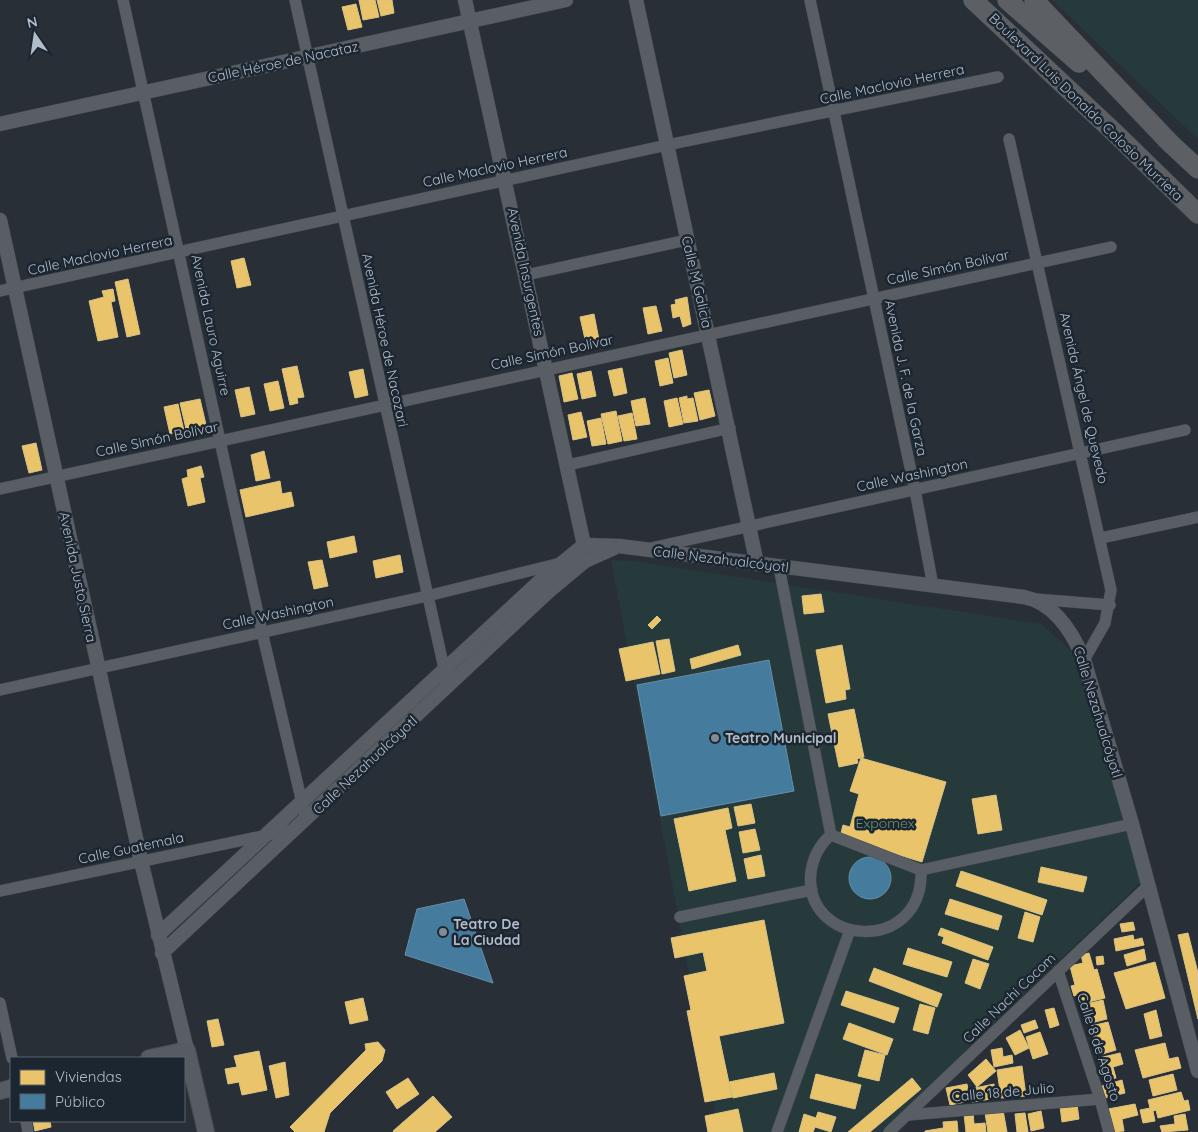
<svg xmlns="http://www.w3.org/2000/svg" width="1198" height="1132" font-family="Quicksand,sans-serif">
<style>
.green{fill:#263a3c}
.homes{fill:#e9c46a;stroke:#d8c286}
.public{fill:#457b9d;stroke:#668eaa}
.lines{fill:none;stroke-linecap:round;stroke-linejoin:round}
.minor-casing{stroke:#474b51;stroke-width:12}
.tertiary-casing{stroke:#474b51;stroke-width:15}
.secondary-casing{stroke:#474b51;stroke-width:18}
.trunk-casing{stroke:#464b51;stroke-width:20}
.minor{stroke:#595e64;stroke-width:11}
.tertiary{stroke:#595e64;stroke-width:14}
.secondary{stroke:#575c63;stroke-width:16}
.trunk{stroke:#5c6065;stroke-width:19}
.poi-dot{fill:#828b95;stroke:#1c2631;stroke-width:2}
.labels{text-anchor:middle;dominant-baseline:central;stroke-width:5;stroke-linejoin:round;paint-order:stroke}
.street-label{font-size:14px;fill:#b2bcc8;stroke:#1c2631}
.poi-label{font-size:14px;font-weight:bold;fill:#b2bcc8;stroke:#1c2631;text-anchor:start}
.park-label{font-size:14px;fill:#699871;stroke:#1c2631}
</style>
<rect width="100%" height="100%" fill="#292f36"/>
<!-- green -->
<g class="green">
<path d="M1052 0H1198V139Z"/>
<path d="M611 560 633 561 1041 624 1082 660 1146 877 881 1132H719Z"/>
</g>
<!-- homes -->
<g class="homes">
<path d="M359 0H375L379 17 363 20Z"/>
<path d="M377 0H392L394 13 381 16Z"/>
<path d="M356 4 362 27 348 30 342 7Z"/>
<path d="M244 258 251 285 237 288 231 261Z"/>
<path d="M128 279 140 334 127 337 115 282Z"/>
<path d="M113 289 115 301 111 302 118 337 98 341 89 301 104 297 102 291Z"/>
<path d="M687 297 691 324 683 327 680 316 673 318 671 305 676 304 675 300Z"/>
<path d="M656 306 662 331 648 334 643 308Z"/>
<path d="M594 314 600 345 587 348 580 317Z"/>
<path d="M682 350 687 375 674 378 669 353Z"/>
<path d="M668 358 673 383 660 386 655 361Z"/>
<path d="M297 366 304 397 297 398 298 403 290 405 282 369Z"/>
<path d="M622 368 627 393 614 396 608 371Z"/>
<path d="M363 369 368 395 355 398 349 372Z"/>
<path d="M591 371 596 396 582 399 577 374Z"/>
<path d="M572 373 578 399 564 402 559 376Z"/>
<path d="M278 381 284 408 270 411 264 384Z"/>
<path d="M249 387 255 414 241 417 235 390Z"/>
<path d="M709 390 715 416 700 420 694 393Z"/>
<path d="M687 396V399L693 398 698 421 684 423 679 398Z"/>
<path d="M645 398 650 424 636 426 631 401Z"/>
<path d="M677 398 683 424 669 427 664 401Z"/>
<path d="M200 399 207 429 187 433 180 403Z"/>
<path d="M178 404 184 431 170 434 164 407Z"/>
<path d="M616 411 622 441 608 444 601 414Z"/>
<path d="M581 412 587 437 573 440 568 415Z"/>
<path d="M632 413 637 439 624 441 618 416Z"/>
<path d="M601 418 606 444 592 446 587 421Z"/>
<path d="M36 443 42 470 29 473 22 446Z"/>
<path d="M264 451 270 478 256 481 251 455Z"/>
<path d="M201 466 204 477 200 478 205 502 188 506 182 479 188 477 187 470Z"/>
<path d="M280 481 282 494 291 492 294 506 246 517 240 490Z"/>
<path d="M354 536 357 552 330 558 327 542Z"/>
<path d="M400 555 403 572 376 578 373 561Z"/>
<path d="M322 560 328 586 314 589 308 562Z"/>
<path d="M821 594 824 612 804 614 802 596Z"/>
<path d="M657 616 661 620 652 629 648 625Z"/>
<path d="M669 639 675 671 662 674 656 641Z"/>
<path d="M653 642 660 674 626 681 619 649Z"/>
<path d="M738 645 741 655 692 669 690 659Z"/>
<path d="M842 645 850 689 845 690 846 699 826 703 816 650Z"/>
<path d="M854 709 864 757 857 759 858 763 839 767 828 714Z"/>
<path d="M861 758 946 782 922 862 840 837 843 825 850 827 859 794 850 791Z"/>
<path d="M996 795 1002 830 978 834 972 799Z"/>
<path d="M751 804 755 823 738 826 734 807Z"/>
<path d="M728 808 732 828 725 830 736 881 689 891 674 819Z"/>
<path d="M755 829 760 850 743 853 739 832Z"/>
<path d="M761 855 765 876 748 879 744 859Z"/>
<path d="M1041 867 1087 877 1083 892 1038 882Z"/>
<path d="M961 871 1047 900 1042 915 956 886Z"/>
<path d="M950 899 1002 916 998 930 945 914Z"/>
<path d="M1025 912 1040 917 1033 942 1018 938Z"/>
<path d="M764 920 784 1023 719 1036 732 1097 705 1102 687 1011 691 1010 684 976 707 971 703 952 675 958 671 938Z"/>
<path d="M1133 922 1135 930 1122 932 1120 924Z"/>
<path d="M941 928 993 947 988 960 942 943 944 937 938 935Z"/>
<path d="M1188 933 1198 973V1019L1178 935Z"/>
<path d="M1133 935 1134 940 1142 938 1144 945 1116 951 1114 939Z"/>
<path d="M908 948 952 962 947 977 903 964Z"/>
<path d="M1144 949 1146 960 1127 966 1124 955Z"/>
<path d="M1089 953 1094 970 1097 969 1105 998 1081 1004 1079 994 1074 996 1071 986 1075 985 1070 966 1083 963 1081 955Z"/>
<path d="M1103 956 1104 964 1097 965 1096 957Z"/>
<path d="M973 959 989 964 980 989 965 983Z"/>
<path d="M1155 962 1165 998 1126 1009 1114 973Z"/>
<path d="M874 968 942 994 937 1007 869 981Z"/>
<path d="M846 991 899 1008 894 1023 841 1005Z"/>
<path d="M363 998 368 1020 350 1024 345 1002Z"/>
<path d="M1103 1000 1107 1019 1087 1024 1082 1005Z"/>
<path d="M920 1004 935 1008 928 1034 913 1030Z"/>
<path d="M1054 1008 1059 1025 1050 1028 1045 1010Z"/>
<path d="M1156 1010 1162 1036 1150 1039 1144 1014Z"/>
<path d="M218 1019 224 1045 212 1047 207 1021Z"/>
<path d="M1035 1020 1038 1028 1024 1033 1021 1025Z"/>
<path d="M1108 1022 1116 1050 1099 1055 1091 1026Z"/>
<path d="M849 1023 893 1039 887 1055 843 1039Z"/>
<path d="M1020 1030 1029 1048 1015 1055 1006 1038Z"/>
<path d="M1040 1032 1048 1054 1033 1059 1026 1037Z"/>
<path d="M378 1042 385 1050 382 1061 330 1113 324 1132H295L290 1127 366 1050 365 1044Z"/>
<path d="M1165 1043 1169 1059 1178 1057 1181 1068 1143 1078 1135 1050Z"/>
<path d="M1002 1048 1003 1057 1012 1055 1013 1063 994 1067 991 1050Z"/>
<path d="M865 1050 885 1055 879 1081 858 1076Z"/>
<path d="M259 1051 267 1090 242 1095 239 1082 228 1084 225 1069 237 1067 234 1056Z"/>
<path d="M1120 1053 1123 1064 1113 1067 1116 1078 1104 1080 1099 1058Z"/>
<path d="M986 1059 996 1071 977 1087 968 1075Z"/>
<path d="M285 1062 289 1095 276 1098 269 1066Z"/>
<path d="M1022 1066 1026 1096 1001 1098 997 1070Z"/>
<path d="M774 1073 777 1089 733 1098 729 1082Z"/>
<path d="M816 1074 861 1085 855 1109 810 1098Z"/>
<path d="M1173 1074 1177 1090 1153 1096 1149 1080Z"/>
<path d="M408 1078 419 1094 397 1109 386 1092Z"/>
<path d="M912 1078 921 1089 870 1132H848Z"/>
<path d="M1122 1080 1125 1093 1105 1098 1102 1086Z"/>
<path d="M967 1084 970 1101 950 1105 946 1088Z"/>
<path d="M994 1084 997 1098 972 1102 970 1089Z"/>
<path d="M1181 1092 1184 1101 1188 1100 1190 1110 1158 1118 1156 1110 1153 1111 1155 1121 1143 1123 1140 1110 1150 1108 1148 1100Z"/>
<path d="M433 1096 452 1117 435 1132H394L393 1131Z"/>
<path d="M1077 1104 1079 1119 1062 1122 1060 1106Z"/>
<path d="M1135 1104 1138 1115 1122 1119 1124 1131 1112 1132 1108 1109Z"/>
<path d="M738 1109 743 1132H708L705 1116Z"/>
<path d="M1003 1110 1007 1132H988L985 1113Z"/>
<path d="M1041 1111 1044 1128 1031 1131 1028 1114Z"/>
<path d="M818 1112 836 1117 831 1132 815 1127 813 1132H799L804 1114 816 1118Z"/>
<path d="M973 1113 974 1124 985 1123 986 1132H966L964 1114Z"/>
<path d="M1025 1113 1028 1132H1017L1015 1114Z"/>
<path d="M1185 1114 1188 1130 1162 1132 1160 1126 1175 1124 1174 1116Z"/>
<path d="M33 1121H50L51 1127 35 1131Z"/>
<path d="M957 1121 958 1132H944L943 1122Z"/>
<path d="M943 1128 944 1132H925V1131Z"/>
</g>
<!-- public -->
<g class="public">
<path d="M769 660 794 791 661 816 637 685Z"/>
<circle cx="870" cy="878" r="21"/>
<path d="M464 899 493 983 405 955 417 909Z"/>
</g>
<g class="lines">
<!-- minor casing -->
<g class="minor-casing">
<g id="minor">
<path d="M123 0 262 632 306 820"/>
<path d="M295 0 446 677"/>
<path d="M810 0 915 490 933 586"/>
<path d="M1009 139 1111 590 1105 623 1084 660"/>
<path d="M526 275 687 240"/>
<path d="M0 291 667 145 998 77"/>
<path d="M568 465 730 428"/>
<path d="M0 489 1111 247"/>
<path d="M1101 538 1198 517"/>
<path d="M651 548 1185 430"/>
<path d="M779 567 831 835"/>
<path d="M1035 599 1110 605"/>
<path d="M0 690 427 596 561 563"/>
<path d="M921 870C924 956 802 947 811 872 813 858 819 845 831 835L921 870 1132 824"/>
<path d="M0 891 296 829"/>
<path d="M680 917 812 890"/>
<path d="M1058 971 1100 1099 1109 1132"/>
<path d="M0 1003 12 1058"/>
<path d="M908 1115 1100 1099"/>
<path d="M26 1121 28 1132"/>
<path d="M777 1132 850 930"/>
<path d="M889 1132 1149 885"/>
</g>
</g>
<!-- tertiary casing -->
<g class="tertiary-casing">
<g id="tertiary">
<path d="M465 0 584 545"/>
<path d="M636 0 757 564"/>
<path d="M0 124 566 0"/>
<path d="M0 220 141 861 187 1050"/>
<path d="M158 935 540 581 584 545 619 546 1024 597C1054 603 1073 633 1084 660L1132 824 1198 1071"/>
<path d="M162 953 549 591 585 561 614 548"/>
</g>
</g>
<!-- secondary casing -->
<g class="secondary-casing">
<g id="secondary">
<path d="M149 1058 187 1050 206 1132"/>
<path d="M0 1091 11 1088"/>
</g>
</g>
<!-- trunk casing -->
<g class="trunk-casing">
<g id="trunk">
<path d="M973 0 1116 134 1198 214"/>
<path d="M1007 0 1079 63"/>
<path d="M1034 0 1170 143 1198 169"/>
</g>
</g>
<!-- minor -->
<use href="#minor" class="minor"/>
<!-- tertiary -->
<use href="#tertiary" class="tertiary"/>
<!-- secondary -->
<use href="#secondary" class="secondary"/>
<!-- trunk -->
<use href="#trunk" class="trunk"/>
</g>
<!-- markers -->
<g class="poi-dot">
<circle cx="715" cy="738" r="5"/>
<circle cx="443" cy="932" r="5"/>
</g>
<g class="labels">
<!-- street labels -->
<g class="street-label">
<text transform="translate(283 62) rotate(-12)">Calle Héroe de Nacataz</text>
<text transform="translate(892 84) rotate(-12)">Calle Maclovio Herrera</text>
<text transform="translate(1086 107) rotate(44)">Boulevard Luis Donaldo Colosio Murrieta</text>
<text transform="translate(495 167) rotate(-12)">Calle Maclovio Herrera</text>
<text transform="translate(100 255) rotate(-12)">Calle Maclovio Herrera</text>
<text transform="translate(948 267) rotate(-12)">Calle Simón Bolívar</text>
<text transform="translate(526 272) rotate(78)">Avenida Insurgentes</text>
<text transform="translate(697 282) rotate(77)">Calle M Galicia</text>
<text transform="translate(211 325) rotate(78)">Avenida Lauro Aguirre</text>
<text transform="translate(385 340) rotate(78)">Avenida Héroe de Nacozari</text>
<text transform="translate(552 352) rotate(-12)">Calle Simón Bolívar</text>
<text transform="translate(906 378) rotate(78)">Avenida J. F. de la Garza</text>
<text transform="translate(1084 398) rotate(77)">Avenida Ángel de Quevedo</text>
<text transform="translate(157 439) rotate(-12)">Calle Simón Bolívar</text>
<text transform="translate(912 475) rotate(-12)">Calle Washington</text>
<text transform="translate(721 559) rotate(7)">Calle Nezahualcóyotl</text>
<text transform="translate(78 577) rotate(78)">Avenida Justo Sierra</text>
<text transform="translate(278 613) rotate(-12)">Calle Washington</text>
<text transform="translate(1098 712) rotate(73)">Calle Nezahualcóyotl</text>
<text transform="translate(365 765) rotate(-43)">Calle Nezahualcóyotl</text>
<text transform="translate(131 848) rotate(-12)">Calle Guatemala</text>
<text transform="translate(1009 998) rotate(-44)">Calle Nachi Cocom</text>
<text transform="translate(1099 1047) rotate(72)">Calle 8 de Agosto</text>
<text transform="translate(1003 1092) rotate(-5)">Calle 18 de Julio</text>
</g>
<!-- poi labels -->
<g class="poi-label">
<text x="725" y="738">Teatro Municipal</text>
<text x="453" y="924">Teatro De<tspan x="453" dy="16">La Ciudad</tspan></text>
</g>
<!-- park labels -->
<g class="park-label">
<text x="885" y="823">Expomex</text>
</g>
</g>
<!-- legend -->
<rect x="10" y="1057" width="175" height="65" fill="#1c2631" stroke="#58626d"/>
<rect x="20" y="1070" width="25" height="15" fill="#e9c46a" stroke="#58626d"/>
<text x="55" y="1082" font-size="15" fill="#b2bcc8">Viviendas</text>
<rect x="20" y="1094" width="25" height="15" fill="#457b9d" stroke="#58626d"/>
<text x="55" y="1107" font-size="15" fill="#b2bcc8">Público</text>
<!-- north arrow -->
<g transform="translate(35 35) rotate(347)" stroke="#1c2631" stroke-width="4" paint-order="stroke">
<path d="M0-4L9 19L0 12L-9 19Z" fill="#b2bcc8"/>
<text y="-8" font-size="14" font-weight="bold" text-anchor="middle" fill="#b2bcc8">N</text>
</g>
</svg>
